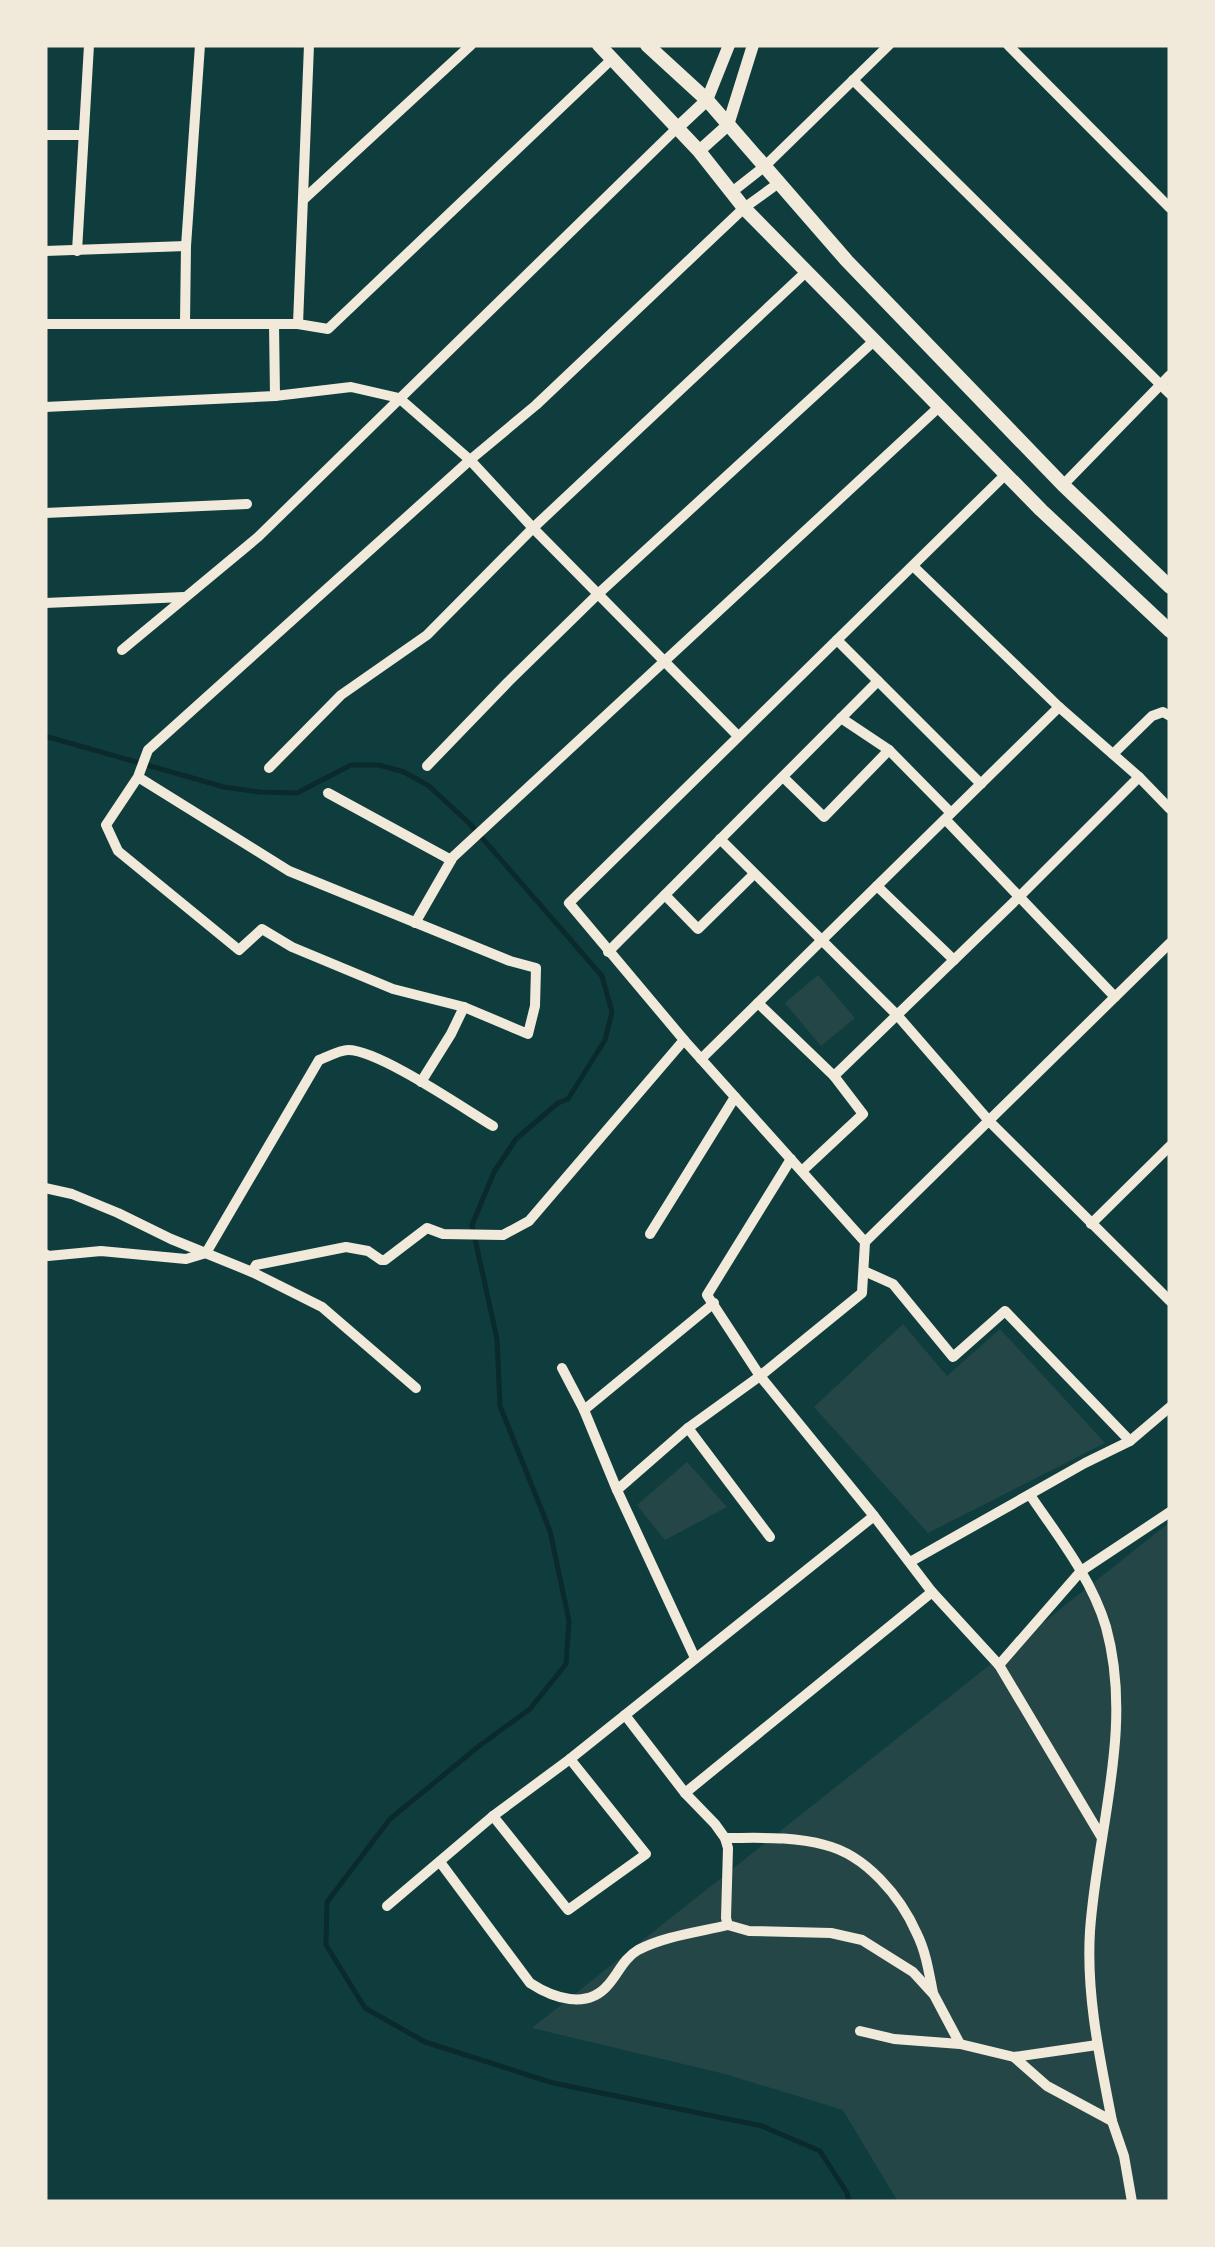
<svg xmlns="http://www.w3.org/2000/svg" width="1215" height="2247" font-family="'Nunito Sans',sans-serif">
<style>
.green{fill:#244646}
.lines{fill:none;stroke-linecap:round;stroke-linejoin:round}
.stream{stroke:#0a2a2b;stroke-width:5}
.minor{stroke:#f1e9da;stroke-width:10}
.tertiary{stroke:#f1e9da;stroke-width:12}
.secondary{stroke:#f1e9da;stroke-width:14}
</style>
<rect width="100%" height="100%" fill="#0f3d3e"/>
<!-- green -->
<g class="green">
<path d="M818 975 855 1018 821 1046 785 1003Z"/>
<path d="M903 1324 947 1376 1000 1329 1105 1443 928 1533 814 1407Z"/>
<path d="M687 1462 727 1507 665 1540 637 1505Z"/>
<path d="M1170 1522V2202H898L843 2110 725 2074 532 2028Z"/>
</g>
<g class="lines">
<!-- stream -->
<path class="stream" d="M45 736 224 787 259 792 297 793 351 765H379L404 772 429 786 470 824 602 976 612 1012 605 1040 568 1099 558 1103 516 1139 494 1172 472 1225 497 1339 500 1406 550 1531 569 1621 566 1664 530 1709 479 1746 390 1819 327 1902 326 1945 365 2008 425 2042 553 2083 762 2126 820 2151 847 2193 849 2202"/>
<!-- minor -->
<g class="minor">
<path d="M1008 45 1170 208"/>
<path d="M853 80 1170 394"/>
<path d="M45 135H83"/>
<path d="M732 192 765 166 889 45"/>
<path d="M304 199 471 45"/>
<path d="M45 251 186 246"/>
<path d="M77 251 89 45"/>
<path d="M185 323 186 246 200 45"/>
<path d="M45 324H298L328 329 613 58"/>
<path d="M298 324 309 45"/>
<path d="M275 396 351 387 399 398 470 460 533 528 738 736"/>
<path d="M45 407 275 396 274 324"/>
<path d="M1063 485 1170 375"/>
<path d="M45 513 247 504"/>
<path d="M913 566 1059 707 1139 777 1170 809"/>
<path d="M45 603 184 597"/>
<path d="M837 640 981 784"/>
<path d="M122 650 258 537 676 129"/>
<path d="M841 718 889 750 951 813"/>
<path d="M1113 754 1152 716 1163 712 1170 716"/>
<path d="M427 766 508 682 598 594 875 340"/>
<path d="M269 768 341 695 427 635 533 528 807 271"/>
<path d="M138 777 289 871 510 961 536 968 535 1006 528 1034 464 1007 393 989 292 947 262 929 239 950 118 851 106 825 138 777 148 750 470 460 536 405 744 208 780 182"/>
<path d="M783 777 824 817 889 750"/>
<path d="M328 793 451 860"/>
<path d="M946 820 1115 997"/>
<path d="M720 839 897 1015 990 1122 1170 1301"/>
<path d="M877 886 954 960"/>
<path d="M665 895 698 929 754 874"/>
<path d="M415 923 453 857 940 406"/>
<path d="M608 952 878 681"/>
<path d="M758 1003 834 1076 863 1114 802 1171"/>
<path d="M701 1059 1059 707"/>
<path d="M834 1076 1020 896 1139 777"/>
<path d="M421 1082 451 1034 464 1007"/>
<path d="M791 1159 707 1295 760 1376 874 1516 932 1592 999 1665 1102 1838"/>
<path d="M45 1188 72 1194 118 1213 171 1239 252 1272 322 1307 416 1388"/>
<path d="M1091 1224 1170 1146"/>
<path d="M650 1234 735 1097"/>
<path d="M865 1242 1170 943"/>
<path d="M45 1254 48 1256 101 1251 186 1259 206 1253 319 1060C327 1057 340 1050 348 1050 379 1050 463 1108 493 1126"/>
<path d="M864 1271 893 1284 953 1357 1005 1311 1130 1441"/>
<path d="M252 1272 256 1265 346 1247 368 1251 381 1260H385L427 1228 443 1234 503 1235 529 1221 684 1040"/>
<path d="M562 1368 584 1410 617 1490 695 1658"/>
<path d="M584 1410 714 1303"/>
<path d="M688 1428 770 1537"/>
<path d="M617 1490 688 1428 760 1376 862 1293 865 1242 684 1040 569 903 1006 474"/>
<path d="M1030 1495C1058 1536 1092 1579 1106 1627 1134 1728 1097 1830 1090 1931 1086 1995 1100 2059 1112 2121"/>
<path d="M910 1562 1085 1463 1130 1441 1170 1407"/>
<path d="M999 1665 1081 1571 1170 1512"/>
<path d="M625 1715 685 1793 715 1824 725 1838 728 1848 726 1918 728 1925 749 1931 831 1933 862 1940 913 1972 934 1995 960 2044"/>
<path d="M685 1793 932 1592"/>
<path d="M493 1816 568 1910 646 1854 570 1759"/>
<path d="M725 1838C759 1838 793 1836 825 1845 866 1855 901 1897 917 1934 926 1952 929 1973 933 1993"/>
<path d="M440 1862 530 1983C553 1998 587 2010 608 1985 618 1974 624 1958 638 1950 665 1936 699 1932 728 1925"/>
<path d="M387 1906 493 1816 570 1759 874 1516"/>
<path d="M860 2031 894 2039 960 2044 1014 2057 1097 2045"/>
<path d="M1014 2057 1047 2086 1112 2121 1124 2156 1132 2202"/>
</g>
<!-- tertiary -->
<g class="tertiary">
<path d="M676 129 707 100 729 45"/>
<path d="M699 151 728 125 753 45"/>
</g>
<!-- secondary -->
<g class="secondary">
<path d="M599 45 699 151 744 208 1041 510 1170 631"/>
<path d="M647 45 707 100 847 261 1063 485 1170 587"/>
</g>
</g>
<!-- border -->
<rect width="1215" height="2247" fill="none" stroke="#f1e9da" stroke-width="95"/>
</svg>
